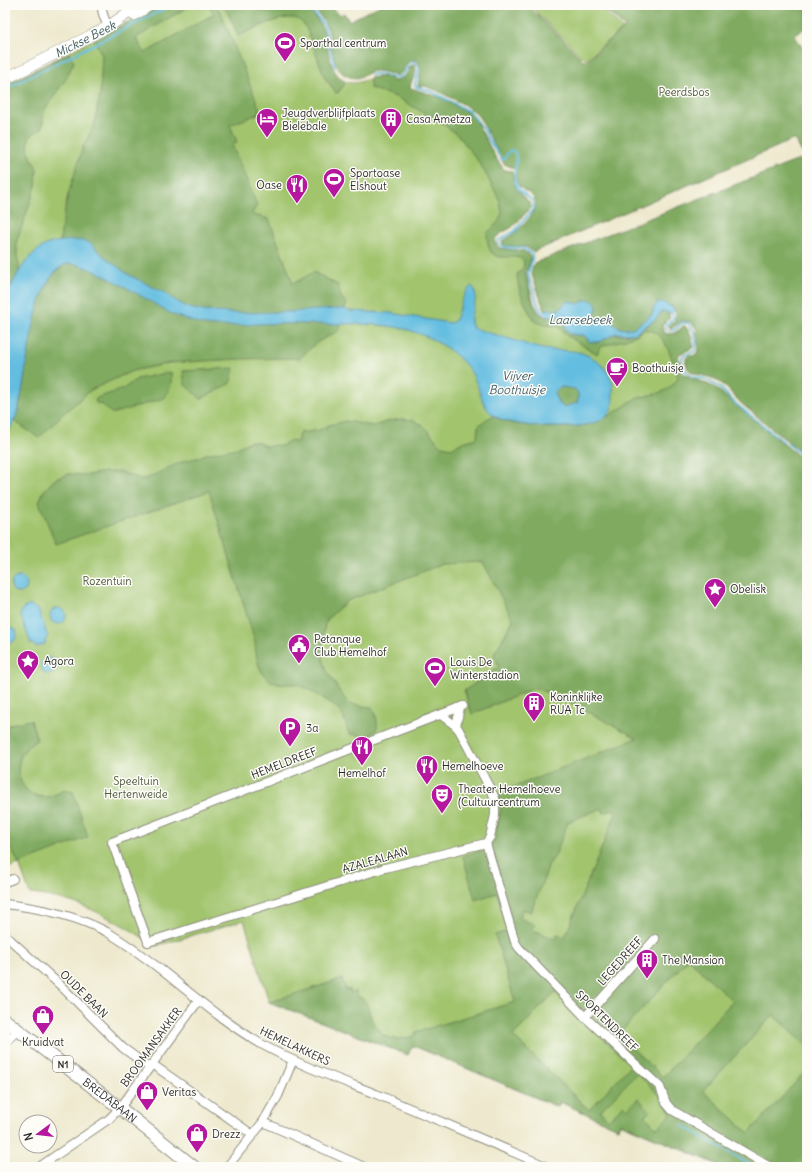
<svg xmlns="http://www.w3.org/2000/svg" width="812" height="1172" font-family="Delius,sans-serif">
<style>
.green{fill:#a1c46d;stroke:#66784c}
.forest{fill:#80aa60;stroke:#566a46;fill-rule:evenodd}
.water{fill:#63bde0;stroke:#477486;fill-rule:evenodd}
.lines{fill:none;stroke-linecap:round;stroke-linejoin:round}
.stream{stroke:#63bde0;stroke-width:2}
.street-casing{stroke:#8c8a7c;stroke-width:10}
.secondary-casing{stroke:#8c8a7c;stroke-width:12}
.primary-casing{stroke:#8c8a7c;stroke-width:14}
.street{stroke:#fff;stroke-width:8}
.secondary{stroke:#fff;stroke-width:11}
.primary{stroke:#fff;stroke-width:12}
.labels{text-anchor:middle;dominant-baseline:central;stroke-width:3;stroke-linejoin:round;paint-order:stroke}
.shield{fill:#fdfcf7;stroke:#6a6a68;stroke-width:1}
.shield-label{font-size:10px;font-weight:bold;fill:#2b2b2b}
.poi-label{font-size:11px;fill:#2b2b2b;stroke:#fdfcf7;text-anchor:start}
.park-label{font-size:11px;fill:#4e593f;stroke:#fdfcf7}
.street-label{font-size:11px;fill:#2b2b2b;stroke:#fdfcf7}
.water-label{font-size:12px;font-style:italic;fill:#3f5e6a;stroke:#fdfcf7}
</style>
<rect width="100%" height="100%" fill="#fdfcf7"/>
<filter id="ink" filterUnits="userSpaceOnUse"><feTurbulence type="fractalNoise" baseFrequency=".025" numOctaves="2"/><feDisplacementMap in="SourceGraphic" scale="8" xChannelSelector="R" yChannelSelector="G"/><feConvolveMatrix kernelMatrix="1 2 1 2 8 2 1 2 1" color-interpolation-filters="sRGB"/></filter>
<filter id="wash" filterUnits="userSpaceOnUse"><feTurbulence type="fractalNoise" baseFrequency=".012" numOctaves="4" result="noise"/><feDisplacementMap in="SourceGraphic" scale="16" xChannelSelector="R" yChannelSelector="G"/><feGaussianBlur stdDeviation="0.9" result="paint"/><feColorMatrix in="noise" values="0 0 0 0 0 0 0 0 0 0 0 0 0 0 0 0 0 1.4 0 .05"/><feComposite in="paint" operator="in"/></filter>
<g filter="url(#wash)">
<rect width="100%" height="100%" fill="#eee9ce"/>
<!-- green -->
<g class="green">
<path d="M161 5H250C271 19 287 3 307 9 313 13 320 22 322 28 328 43 328 71 342 80 356 89 370 75 386 76 389 76 391 79 394 81 404 79 407 74 411 66L415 65C418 74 410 80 410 88L442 98 472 115 475 119 495 157 504 170 512 171 516 188 530 204 531 207C525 213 519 221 512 227 506 231 497 234 494 241L499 248 523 251 529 254 531 261 526 273 534 304 539 313 547 317 556 316 565 320 622 335H631L669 314V319L662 325 663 332C671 337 678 332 683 326H685C690 330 693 341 693 348L681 353 678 356 680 367 683 374 714 387 807 463V1167H723L620 1123 618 1128 560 1102 558 1107 414 1046H412L408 1055 269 1002 244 920 156 946C116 920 79 898 30 894L19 864 5 869V85Z"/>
<path d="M529 5H606L602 9 623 29 585 60Z"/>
</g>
<!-- forest -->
<g class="forest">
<path d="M161 5H191L136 38 145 53 214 14 210 8 213 7 218 8 222 15 260 110 258 114 230 125 237 142 232 145 257 205 252 213 253 215 269 219 293 283C302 280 305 276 314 272L338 285 341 297 347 304 341 317 340 330 316 343 300 358 239 359 170 363 132 371 91 390 64 413 39 438 14 421 19 408C26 372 30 309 50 279 53 274 58 270 63 266L60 241 62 225 68 195 84 144 94 126 100 93 102 55 94 39Z"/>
<path d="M222 5H250L258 10 265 11 299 7 307 9C313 14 320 22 323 29 330 46 327 72 346 82L338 93H336L325 78 307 30C305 26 303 23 299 20 286 12 252 30 238 36L229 15Z"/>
<path d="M310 5H328L340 15 344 13 349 21 381 5H527L585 62 625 27 604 9 608 5H807V26L795 36 807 55V456C785 440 764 422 742 404 734 397 728 387 718 381 705 372 684 379 686 358L689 355C694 357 697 356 699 351L696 328 691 322 682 321 672 328H670L669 325 675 321 676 313 673 307 661 302 653 309 652 315C641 321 633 334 618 327 614 325 612 322 608 319L596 320 594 318 597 308 586 300 578 304 570 301 565 303 559 310 544 309 531 272 534 263 804 158 795 139 533 252 526 247 505 246 503 245 502 241C513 236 539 214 535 201 533 193 524 192 519 186 516 182 515 173 514 168L504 164 481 120 475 112 463 104 436 90 425 86H418L421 68 417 60 409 61 402 72 398 75C390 75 382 70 374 71 367 72 361 79 354 78 329 74 334 46 327 27 324 20 316 11 310 5Z"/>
<path d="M69 53 74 62 67 77 44 111 43 124 41 129 33 133 29 138 28 146 29 153 37 169 36 186 17 240V255L19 264V273L12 284 5 300V85Z"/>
<path d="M415 65C418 74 410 80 410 88L442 98 472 115 475 119 495 157 504 170 512 171 516 188 530 204 531 207C525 213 519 221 512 227 506 231 497 234 494 241L499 248 523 251 529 254C533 261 528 265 526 272 525 279 534 311 541 315 547 319 557 316 563 316L570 334 584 335 588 339 596 343 613 334 625 335 639 332 656 319 662 311 667 312 670 318 662 325 663 332C671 337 678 332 683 326H685C690 330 693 341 693 348L681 353 678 356 680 367 683 374 714 387 807 463V1046L773 1015 703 1091 749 1133 807 1070V1167H724L620 1123 618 1128 560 1102 558 1107 414 1046H412L408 1055 269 1002 342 979 346 990 350 989 351 993 356 991 357 996C368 1000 368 1008 371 1018 372 1022 375 1025 378 1029 387 1042 400 1040 414 1036L416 1032 515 1002 495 935 508 931 497 893 475 900 463 856 486 849 494 841 501 809 499 793 637 738 568 701 535 688 472 714 464 691 499 667 494 654 513 620 483 562 442 564 347 601 329 617 325 624 323 637 322 651 324 662 327 671 344 698 350 704 371 707 375 712 377 721V728L374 732 367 736 349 734C346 727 345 717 340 711 335 704 304 686 295 684 289 683 284 685 279 684 259 680 256 659 255 642L209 491 56 544 39 502 43 492 52 482 57 478 69 474 89 475 104 472H121L141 479 148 478 168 468 184 461 197 458 206 454 237 448 250 441 258 442 265 446H270L275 445 282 446 290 440 295 442 298 441V436L300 433 319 430 329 425 346 421 373 426 389 421 402 419 413 420 422 425 426 428 439 444 442 446 451 448 463 442 477 438 478 426C483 422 487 418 493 416 515 428 569 431 593 423 603 419 614 413 623 407 626 405 629 402 633 400 652 392 666 397 678 378 674 364 665 327 644 330 642 331 639 334 636 335 624 340 612 343 600 347L597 354 566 335 558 326 545 325 534 321C526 306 517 291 517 274L523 269 524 261C513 249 487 272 487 233L499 221 502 213 499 199 481 165 459 136 443 124 396 97 370 88V78L386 76 389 77 394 81C404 79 407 74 411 66ZM602 808 604 813 614 809 616 813 565 937 557 934 555 939 533 930 535 925 520 918 522 909 531 912 548 868 547 867 555 856 568 822ZM688 959 733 1001 663 1077 618 1035ZM555 992 631 1065 589 1110 513 1036ZM637 1073 661 1097 671 1114 657 1128 645 1116 650 1111 638 1098 627 1109 624 1105 608 1120 600 1111Z"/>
<path d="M234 368 231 381 229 384 201 399 185 385 183 371Z"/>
<path d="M171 372C172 383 171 392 162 399L115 413H111L103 405 96 403 95 400 97 398 123 389 137 379Z"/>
<path d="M562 387 575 388C579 393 579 397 577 404L564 407 559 404 554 394 557 389Z"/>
<path d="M31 720 37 740C0 759 23 816 64 790L73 792 88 837 19 864 5 837V727L14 723Z"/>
</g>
<!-- water -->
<g class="water">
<path d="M73 240 83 241 90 243 107 259 129 275 163 292 176 301 189 308 203 311 232 313 287 312 334 309H345L349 311 391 313 450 323 455 321C458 313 464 289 472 286 483 300 465 312 473 328 489 333 504 337 520 342 526 344 533 347 539 348 554 352 572 348 587 355 599 361 613 373 613 388 613 396 614 410 607 416 589 432 529 428 506 421 479 413 483 392 471 372 460 355 439 341 420 334 390 322 355 324 323 324 302 324 280 323 259 324 239 325 220 328 200 324 191 321 181 318 172 314 153 304 85 259 67 264 31 275 28 378 18 409 16 419 11 428 5 436V300C14 279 27 251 51 243 58 241 66 241 73 240ZM562 387 575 389C579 393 579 397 577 403L564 407 559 404 554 394 557 389Z"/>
<path d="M586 300H591L595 303 597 308 594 318 596 320 605 318C611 320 613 325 618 327 633 334 641 321 652 315L654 307 658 302C664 302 672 306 675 311L669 314 667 312 662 311 656 319 634 334 616 333 599 342H590L584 335C577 335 567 336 565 327 565 323 565 320 564 317L556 316 547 317 544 309 559 310 565 303 570 301 578 304Z"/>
<circle cx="19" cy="585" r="8"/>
<path d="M31 605 36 609H38L48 637 46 638 45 644 36 647 33 644H31L20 614 22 613 21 611 23 608Z"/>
<circle cx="58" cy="616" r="8"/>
<path d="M10 627 16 630 17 635 15 640 10 643 5 641V628Z"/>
<circle cx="49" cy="666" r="8"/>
</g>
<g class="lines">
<!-- stream -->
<g class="stream">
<path d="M256 5C268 12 284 6 298 5"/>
<path d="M301 5 310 8 324 25 335 67"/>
<path d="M371 75C383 70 391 81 399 77 405 75 407 66 412 62L416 63 419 68 415 84 416 87 431 91 470 112 485 131 488 139 502 160 504 159 510 150 514 151C520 160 511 173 516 184 520 196 534 196 534 208L515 231 498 241V243C508 253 518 241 532 254 534 262 529 266 528 274L539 308 541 312 547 314"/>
<path d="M5 89 172 5"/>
<path d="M671 311 674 318 666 325 665 328 669 331C676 331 677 327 682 323H688C695 329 697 343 695 351 690 354 686 353 682 357V362L684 369 688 373 694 377 705 379 719 387 736 404 784 442"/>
<path d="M787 443 807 460"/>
<path d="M682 1125 754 1167"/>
</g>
</g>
</g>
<g filter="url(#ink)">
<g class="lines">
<!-- street casing -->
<g class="street-casing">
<g id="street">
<path d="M102 5C101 13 105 19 108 27"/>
<path d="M456 726 460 708"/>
<path d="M486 843 515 942 519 948 585 1017 660 1087 666 1103 672 1110 770 1167"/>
<path d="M5 882 13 879"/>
<path d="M5 904C41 908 75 915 107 932 126 943 143 956 160 969 194 996 226 1024 263 1045 299 1065 338 1079 376 1094 433 1118 490 1142 548 1167"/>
<path d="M5 935 60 985 123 1048 149 1067"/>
<path d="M148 942 385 868 486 843 490 837 495 815V798L459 730 456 726 441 715"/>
<path d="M148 942 112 842 374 740 463 706"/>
<path d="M585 1017 655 939"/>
<path d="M5 1043 18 1030"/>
<path d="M152 1064 253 1135"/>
<path d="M263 1122 364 1167"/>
<path d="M39 1167 109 1119 120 1108 199 1000"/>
<path d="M227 1167 263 1122 278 1096 293 1060"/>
</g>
</g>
<!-- secondary casing -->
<g class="secondary-casing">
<g id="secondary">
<path d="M134 15 150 5"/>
<path d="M5 79 108 27 139 5"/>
</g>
</g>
<!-- primary casing -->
<g class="primary-casing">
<g id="primary">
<path id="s1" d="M5 1020 120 1108 194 1167"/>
</g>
</g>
<!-- street -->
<use href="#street" class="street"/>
<!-- secondary -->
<use href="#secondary" class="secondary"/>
<!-- primary -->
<use href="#primary" class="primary"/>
</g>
</g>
<!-- icons -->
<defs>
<g id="stadium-pin" transform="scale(1.15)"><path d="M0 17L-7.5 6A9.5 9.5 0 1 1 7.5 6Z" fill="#b5179e" stroke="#fdfcf7"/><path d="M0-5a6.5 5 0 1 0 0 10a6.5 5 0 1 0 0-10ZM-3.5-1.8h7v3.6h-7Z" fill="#fff"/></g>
<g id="hotel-pin" transform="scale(1.15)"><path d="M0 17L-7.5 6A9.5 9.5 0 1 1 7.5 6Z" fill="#b5179e" stroke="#fdfcf7"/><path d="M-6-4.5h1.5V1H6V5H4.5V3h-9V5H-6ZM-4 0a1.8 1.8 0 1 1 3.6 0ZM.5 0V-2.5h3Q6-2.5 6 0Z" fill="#fff"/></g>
<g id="building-pin" transform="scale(1.15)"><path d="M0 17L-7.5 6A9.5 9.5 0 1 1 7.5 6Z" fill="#b5179e" stroke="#fdfcf7"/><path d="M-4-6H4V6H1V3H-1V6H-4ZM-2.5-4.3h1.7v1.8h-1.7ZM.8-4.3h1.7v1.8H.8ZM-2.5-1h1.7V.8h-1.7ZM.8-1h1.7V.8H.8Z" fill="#fff"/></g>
<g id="restaurant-pin" transform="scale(1.15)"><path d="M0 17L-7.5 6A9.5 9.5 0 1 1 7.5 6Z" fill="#b5179e" stroke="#fdfcf7"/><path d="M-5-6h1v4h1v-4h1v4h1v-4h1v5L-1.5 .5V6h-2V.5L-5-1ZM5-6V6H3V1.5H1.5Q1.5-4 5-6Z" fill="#fff"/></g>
<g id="cafe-pin" transform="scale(1.15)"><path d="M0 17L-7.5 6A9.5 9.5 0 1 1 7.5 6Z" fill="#b5179e" stroke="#fdfcf7"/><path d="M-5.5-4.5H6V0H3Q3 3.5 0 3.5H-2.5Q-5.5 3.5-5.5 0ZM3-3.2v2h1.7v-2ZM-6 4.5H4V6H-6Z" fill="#fff"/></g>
<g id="sight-pin" transform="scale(1.15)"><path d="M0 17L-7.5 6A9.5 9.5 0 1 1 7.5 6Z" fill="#b5179e" stroke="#fdfcf7"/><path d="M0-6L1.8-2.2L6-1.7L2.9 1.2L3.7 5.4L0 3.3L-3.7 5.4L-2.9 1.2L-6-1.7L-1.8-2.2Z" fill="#fff"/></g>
<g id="civic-pin" transform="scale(1.15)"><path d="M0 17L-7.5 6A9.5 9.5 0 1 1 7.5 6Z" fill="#b5179e" stroke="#fdfcf7"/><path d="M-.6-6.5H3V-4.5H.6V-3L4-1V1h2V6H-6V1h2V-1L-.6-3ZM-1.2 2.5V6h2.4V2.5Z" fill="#fff"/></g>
<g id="parking-pin" transform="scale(1.15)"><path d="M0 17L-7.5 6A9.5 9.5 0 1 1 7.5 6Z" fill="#b5179e" stroke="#fdfcf7"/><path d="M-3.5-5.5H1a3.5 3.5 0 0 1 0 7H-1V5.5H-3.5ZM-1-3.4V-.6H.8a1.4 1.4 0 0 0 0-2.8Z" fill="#fff"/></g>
<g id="theatre-pin" transform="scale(1.15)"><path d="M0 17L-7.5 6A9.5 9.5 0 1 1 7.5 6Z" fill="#b5179e" stroke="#fdfcf7"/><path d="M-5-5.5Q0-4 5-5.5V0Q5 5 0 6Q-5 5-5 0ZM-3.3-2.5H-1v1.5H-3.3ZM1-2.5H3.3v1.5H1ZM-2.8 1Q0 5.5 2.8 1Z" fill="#fff"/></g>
<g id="shop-pin" transform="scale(1.15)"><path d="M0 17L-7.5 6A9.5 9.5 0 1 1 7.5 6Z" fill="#b5179e" stroke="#fdfcf7"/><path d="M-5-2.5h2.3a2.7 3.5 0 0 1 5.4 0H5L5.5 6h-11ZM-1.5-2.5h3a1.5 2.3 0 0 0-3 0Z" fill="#fff"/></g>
</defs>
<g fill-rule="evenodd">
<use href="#stadium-pin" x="285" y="43"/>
<use href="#hotel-pin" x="267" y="119"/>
<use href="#building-pin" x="391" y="119"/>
<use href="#stadium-pin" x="334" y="179"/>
<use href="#restaurant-pin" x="297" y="185"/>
<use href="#cafe-pin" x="617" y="368"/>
<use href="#sight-pin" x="715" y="589"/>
<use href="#civic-pin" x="299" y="645"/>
<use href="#sight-pin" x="28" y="661"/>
<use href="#stadium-pin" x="435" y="668"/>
<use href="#building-pin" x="534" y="703"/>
<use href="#parking-pin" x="290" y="728"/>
<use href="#restaurant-pin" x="362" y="747"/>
<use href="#restaurant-pin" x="427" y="766"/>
<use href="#theatre-pin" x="442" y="795"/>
<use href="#building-pin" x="647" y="960"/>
<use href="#shop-pin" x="43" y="1016"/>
<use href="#shop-pin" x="147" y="1092"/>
<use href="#shop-pin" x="197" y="1134"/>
</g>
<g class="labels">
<!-- shield labels -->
<rect class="shield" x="53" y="1056" width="20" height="16" rx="3"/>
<g class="shield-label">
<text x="63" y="1064">N1</text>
</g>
<!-- poi labels -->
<g class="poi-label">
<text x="300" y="43">Sporthal centrum</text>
<text x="282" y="113">Jeugdverblijfplaats<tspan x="282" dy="13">Bielebale</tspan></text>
<text x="406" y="119">Casa Ametza</text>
<text x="350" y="173">Sportoase<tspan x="350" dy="13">Elshout</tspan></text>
<text x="282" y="185" text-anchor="end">Oase</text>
<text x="632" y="368">Boothuisje</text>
<text x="730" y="589">Obelisk</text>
<text x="314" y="639">Petanque<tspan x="314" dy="13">Club Hemelhof</tspan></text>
<text x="44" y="661">Agora</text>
<text x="450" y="662">Louis De<tspan x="450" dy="13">Winterstadion</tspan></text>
<text x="550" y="697">Koninklijke<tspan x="550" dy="13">RUA Tc</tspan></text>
<text x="306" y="728">3a</text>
<text x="442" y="766">Hemelhoeve</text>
<text x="362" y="773" text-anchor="middle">Hemelhof</text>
<text x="458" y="789">Theater Hemelhoeve<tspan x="458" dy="13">(Cultuurcentrum</tspan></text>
<text x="662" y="960">The Mansion</text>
<text x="43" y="1042" text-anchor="middle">Kruidvat</text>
<text x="162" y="1092">Veritas</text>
<text x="212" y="1134">Drezz</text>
</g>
<!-- park labels -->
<g class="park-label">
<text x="684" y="92">Peerdsbos</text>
<text x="107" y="581">Rozentuin</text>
<text x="136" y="781">Speeltuin<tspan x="136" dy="13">Hertenweide</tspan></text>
</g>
<!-- street labels -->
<g class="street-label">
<text transform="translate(284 763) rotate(-21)">HEMELDREEF</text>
<text transform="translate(375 860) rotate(-16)">AZALEALAAN</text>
<text transform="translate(620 961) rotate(-48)">LEGEDREEF</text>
<text transform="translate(84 994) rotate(45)">OUDE BAAN</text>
<text transform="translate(607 1021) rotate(44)">SPORTENDREEF</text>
<text transform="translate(295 1046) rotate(25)">HEMELAKKERS</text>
<text transform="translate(151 1047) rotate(-54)">BROOMANSAKKER</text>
<text stroke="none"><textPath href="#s1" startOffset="132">BREDABAAN</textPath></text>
</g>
<!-- water labels -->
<g class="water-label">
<text transform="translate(85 39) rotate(-27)">Mickse Beek</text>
<text x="580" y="319">Laarsebeek</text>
<text x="517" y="375">Vijver<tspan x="517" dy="14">Boothuisje</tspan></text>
</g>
</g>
<!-- margin -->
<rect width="812" height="1172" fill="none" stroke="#fdfcf7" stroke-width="20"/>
<!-- north arrow -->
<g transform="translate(38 1134) rotate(255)"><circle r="19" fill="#fdfcf7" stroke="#a9a8a5"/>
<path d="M0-3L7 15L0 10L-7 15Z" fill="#b5179e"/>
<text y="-6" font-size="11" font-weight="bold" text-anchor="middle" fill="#2b2b2b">N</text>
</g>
</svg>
